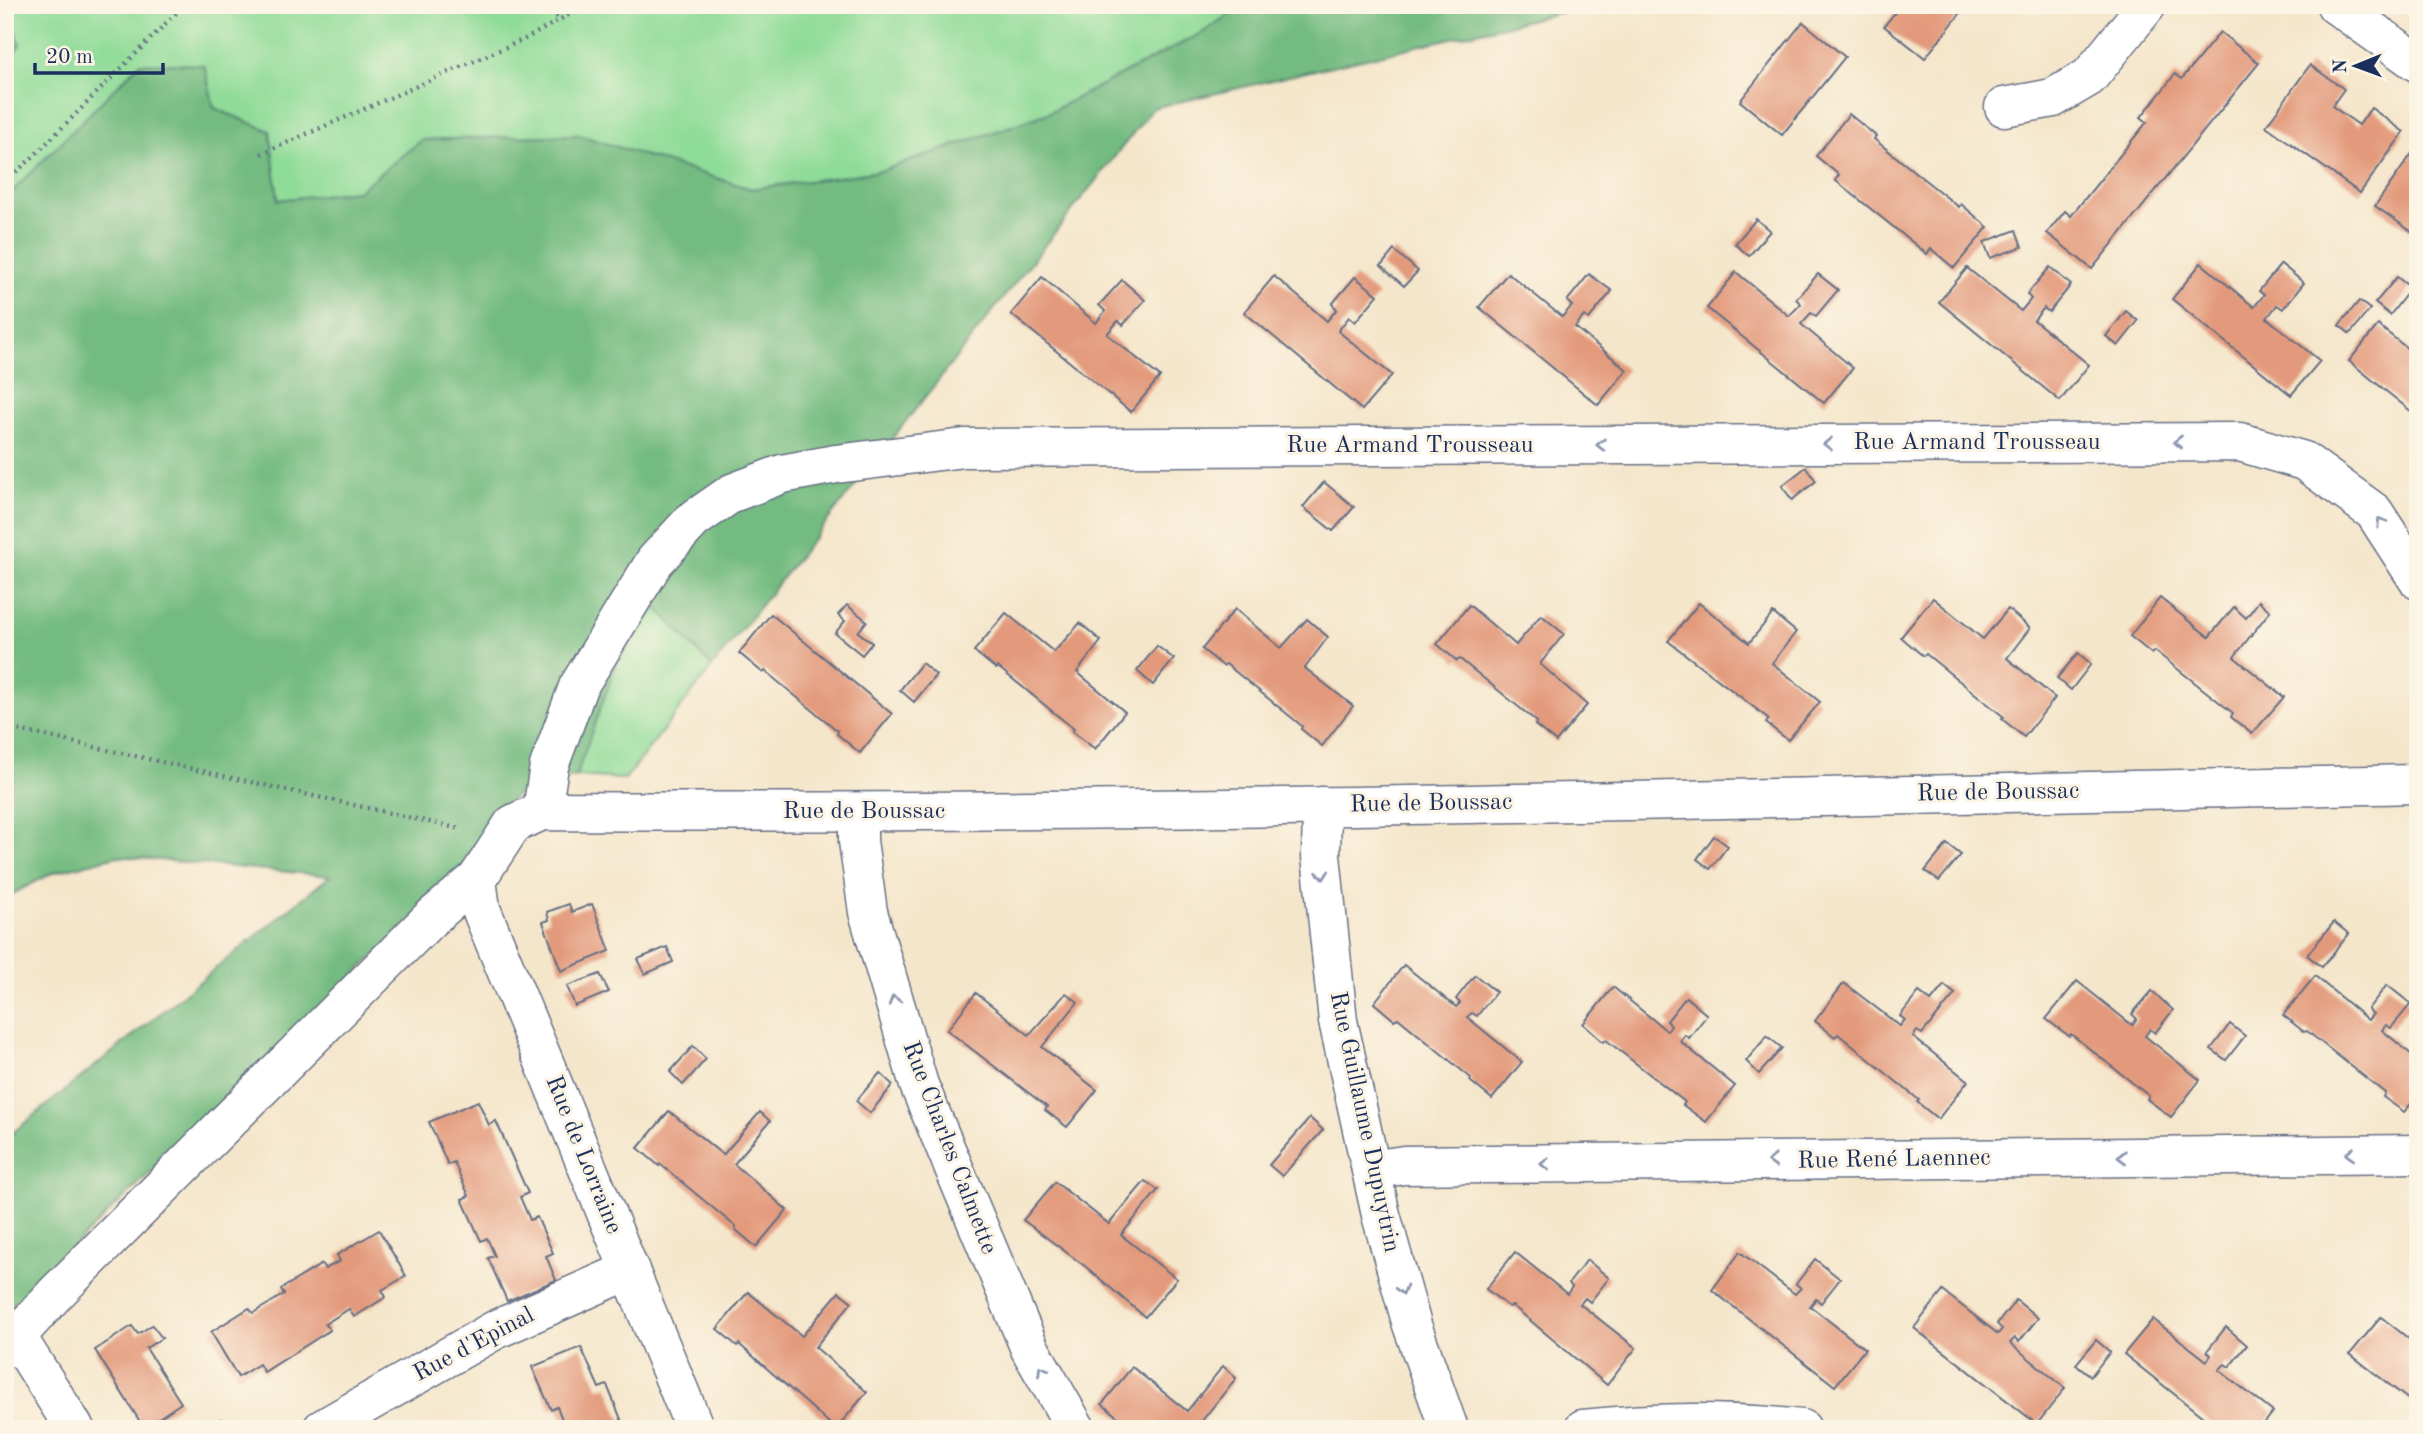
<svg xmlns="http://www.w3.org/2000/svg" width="2423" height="1434" font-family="'Old Standard TT',serif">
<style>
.green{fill:#8fdb98;stroke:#55857b;stroke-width:2}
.forest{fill:#73bb80;stroke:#47756f;stroke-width:2}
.building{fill:#e39a7b}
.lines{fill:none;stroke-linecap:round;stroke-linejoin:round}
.minor-casing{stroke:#676f84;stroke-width:41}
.path{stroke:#676f84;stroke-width:4.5;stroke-dasharray:2 5;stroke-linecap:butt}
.minor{stroke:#fff;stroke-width:38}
.oneway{stroke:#8d97ae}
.labels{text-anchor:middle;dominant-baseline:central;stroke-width:6;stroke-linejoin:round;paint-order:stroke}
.street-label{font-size:24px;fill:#1b2f5e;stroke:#fcf5e5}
</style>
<rect width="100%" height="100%" fill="#fcf5e5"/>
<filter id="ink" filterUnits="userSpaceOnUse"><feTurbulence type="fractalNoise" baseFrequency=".0143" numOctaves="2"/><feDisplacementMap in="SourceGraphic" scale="14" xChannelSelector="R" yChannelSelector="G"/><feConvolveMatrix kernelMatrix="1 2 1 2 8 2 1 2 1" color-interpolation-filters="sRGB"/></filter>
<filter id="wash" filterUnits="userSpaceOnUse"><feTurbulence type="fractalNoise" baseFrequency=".00686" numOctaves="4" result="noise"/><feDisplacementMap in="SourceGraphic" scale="28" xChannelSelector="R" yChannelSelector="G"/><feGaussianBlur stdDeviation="1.57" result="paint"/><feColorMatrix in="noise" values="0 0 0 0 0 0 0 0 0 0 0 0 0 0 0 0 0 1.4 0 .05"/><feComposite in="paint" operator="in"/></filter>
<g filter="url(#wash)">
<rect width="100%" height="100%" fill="#f4e6cb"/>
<!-- green -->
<g class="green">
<path d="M7 5H1243L1202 33 1046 114 881 171 751 189 579 135 422 140 358 191 278 200 270 131 214 108 204 65 5 199V65L20 44Z"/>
<path d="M656 606 712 667 625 779 576 776 616 664Z"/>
</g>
<!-- forest -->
<g class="forest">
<path d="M5 5 20 44 5 65Z"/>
<path d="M1243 5H1593L1153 108 712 667 656 607 616 664 576 776 516 795 485 828 464 869 5 1313V1139L330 876 117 856 52 873 5 898V199L140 63 204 65 214 108 270 131 278 200 358 191 422 140 579 135 751 189 881 171 1046 114 1202 33Z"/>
</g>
<g id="blocks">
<!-- building -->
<g class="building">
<path d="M1901 5H1967L1925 58 1884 26Z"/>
<path d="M1803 22 1845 57 1782 135 1740 101Z"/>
<path d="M2220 32 2259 63 2092 269 2047 233 2065 211 2071 216 2147 122 2141 117 2158 96 2175 74 2182 79Z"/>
<path d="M2310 65 2344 89 2332 106 2359 125 2371 108 2404 132 2360 193 2266 126Z"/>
<path d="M1849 114 1876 136 1874 139 1916 173 1959 207 1961 204 1988 227 1954 268 1931 249 1927 254 1835 180 1839 175 1816 156Z"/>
<path d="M2418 145V236L2375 206Z"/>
<path d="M1756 219 1770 231 1749 256 1735 244Z"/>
<path d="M2016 230 2022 247 1990 258 1984 242Z"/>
<path d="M1394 250 1418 271 1404 286 1381 266Z"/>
<path d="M2201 263 2254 307 2264 295 2259 291 2281 264 2304 283 2283 309 2277 305 2267 318 2320 361 2291 395 2172 299Z"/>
<path d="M2050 267 2071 285 2049 312 2044 308 2034 320 2089 365 2060 401 1939 302 1967 268 2021 311 2031 299 2027 294Z"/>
<path d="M1736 272 1789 316 1801 304 1796 299 1818 274 1838 290 1816 316 1811 313 1801 324 1853 368 1824 403 1707 308Z"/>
<path d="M1508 273 1562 317 1572 306 1567 301 1589 274 1612 291 1589 319 1584 316 1575 327 1627 370 1598 405 1479 307Z"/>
<path d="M1274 276 1327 321 1337 309 1332 304 1355 277 1378 295 1355 322 1349 317 1338 331 1392 375 1362 410 1244 312Z"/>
<path d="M1042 277 1096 323 1105 311 1099 305 1122 280 1145 300 1123 325 1118 321 1107 334 1160 377 1131 412 1011 314Z"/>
<path d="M2397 277 2411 288 2390 315 2375 303Z"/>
<path d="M2359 301 2370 309 2350 334 2339 325Z"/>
<path d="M2126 311 2138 321 2118 346 2106 336Z"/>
<path d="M2378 325 2418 357V417L2349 361Z"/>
<path d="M1806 467 1816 481 1792 500 1782 486Z"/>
<path d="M1324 482 1354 507 1333 531 1303 507Z"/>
<path d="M1933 598 1983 639 2008 609 2030 628 2007 658 2055 698 2024 737 2002 719 2004 717 1926 654 1923 656 1901 637Z"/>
<path d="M2160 598 2209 637 2234 607 2246 618 2259 601 2270 611 2234 657 2284 697 2252 734 2231 717 2233 713 2155 651 2152 654 2130 636Z"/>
<path d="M1699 603 1749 643 1773 613 1796 632 1772 663 1820 702 1788 740 1766 723 1769 719 1668 641Z"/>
<path d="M847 605 867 621 858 632 872 643 862 655 835 633 845 621 838 615Z"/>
<path d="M1469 605 1516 645 1541 615 1564 634 1540 664 1587 705 1556 742 1535 725 1537 722 1460 659 1457 661 1437 644Z"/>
<path d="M1235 609 1281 648 1307 619 1328 637 1305 668 1353 706 1322 746 1301 729 1302 726 1226 664 1223 666 1202 649Z"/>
<path d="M1006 613 1054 652 1080 623 1101 641 1077 672 1125 712 1095 749 1072 731 1074 729 998 667 996 669 974 651Z"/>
<path d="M771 614 892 714 860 753 837 734 838 731 765 671 763 673 739 653Z"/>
<path d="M1157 646 1174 659 1153 685 1137 671Z"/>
<path d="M2078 653 2091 664 2071 690 2057 678Z"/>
<path d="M922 663 936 675 914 702 900 690Z"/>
<path d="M1714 836 1728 846 1710 869 1697 859Z"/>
<path d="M1947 844 1961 855 1939 881 1925 871Z"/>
<path d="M569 904 572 912 592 904 610 951 561 971 543 922 549 920 547 912Z"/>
<path d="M2334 922 2349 934 2322 967 2307 955Z"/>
<path d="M667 947 673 962 645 974 638 959Z"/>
<path d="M1404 965 1456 1007 1460 1003 1456 999 1475 975 1496 992 1477 1016 1472 1013 1467 1017 1522 1062 1492 1099 1470 1081 1471 1078 1398 1018 1394 1020 1374 1003Z"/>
<path d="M600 974 609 992 575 1006 567 986Z"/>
<path d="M2315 976 2368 1020 2373 1014 2368 1009 2387 985 2411 1004 2391 1028 2386 1025 2382 1030 2418 1060V1096L2404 1112 2383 1097 2385 1093 2307 1031 2304 1032 2283 1015Z"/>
<path d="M2077 981 2132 1025 2137 1019 2132 1014 2152 991 2173 1010 2155 1033 2150 1029 2145 1036 2200 1080 2171 1117 2147 1099 2149 1096 2071 1034 2069 1036 2046 1019Z"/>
<path d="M1844 983 1900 1026 1905 1020 1900 1016 1919 992 1931 1001 1944 985 1955 994 1922 1034 1917 1031 1913 1037 1968 1081 1938 1119 1917 1102 1919 1100 1838 1034 1835 1037 1815 1021Z"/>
<path d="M1613 987 1667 1031 1671 1025 1667 1021 1686 997 1707 1015 1689 1038 1685 1035 1680 1041 1735 1086 1706 1122 1683 1105 1685 1102 1606 1040 1603 1042 1583 1024Z"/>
<path d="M976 993 1029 1035 1066 993 1078 1002 1042 1047 1097 1090 1067 1127 1045 1110 1047 1107 947 1030Z"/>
<path d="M2230 1024 2245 1036 2226 1060 2211 1049Z"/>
<path d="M1767 1036 1782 1048 1759 1074 1746 1061Z"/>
<path d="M693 1046 706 1059 683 1085 670 1072Z"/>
<path d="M880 1073 893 1085 870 1113 856 1101Z"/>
<path d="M478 1101 489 1125 496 1121 528 1193 520 1197 530 1220 537 1217 553 1253 546 1256 556 1280 507 1301 488 1258 495 1256 487 1238 481 1241 462 1199 469 1196 454 1162 448 1165 429 1122Z"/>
<path d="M669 1111 723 1155 760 1112 770 1121 734 1164 787 1210 756 1247 735 1229 736 1227 660 1164 659 1166 638 1148Z"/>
<path d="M1310 1118 1323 1130 1282 1176 1269 1165Z"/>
<path d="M1145 1181 1158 1190 1121 1235 1177 1279 1145 1317 1086 1267 1023 1220 1055 1182 1109 1224Z"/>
<path d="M379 1230 406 1276 382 1290 386 1297 354 1317 349 1309 325 1324 330 1330 264 1372 259 1364 238 1377 211 1332 249 1308 253 1313 270 1303 284 1294 281 1289 322 1264 325 1269 340 1261 337 1255Z"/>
<path d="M1515 1252 1567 1294 1572 1287 1569 1283 1587 1260 1609 1278 1590 1302 1585 1298 1580 1304 1636 1348 1607 1385 1513 1306 1509 1307 1486 1289Z"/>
<path d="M1740 1252 1795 1294 1801 1288 1796 1284 1815 1259 1840 1279 1821 1303 1816 1299 1810 1306 1865 1349 1835 1386 1712 1290Z"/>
<path d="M1943 1291 1998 1334 2002 1329 1997 1324 2016 1300 2038 1318 2019 1342 2015 1338 2010 1343 2065 1388 2037 1424 1914 1328Z"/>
<path d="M748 1292 802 1336 839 1292 852 1302 815 1347 867 1392 836 1429 739 1344 737 1346 717 1329Z"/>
<path d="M2381 1317 2418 1346V1407L2350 1354Z"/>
<path d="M2153 1319 2207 1361 2211 1355 2207 1351 2226 1327 2247 1345 2229 1367 2225 1364 2219 1370 2273 1412 2260 1429H2218L2124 1354Z"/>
<path d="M152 1325 162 1338 146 1348 181 1403 144 1428 95 1350 132 1326 138 1334Z"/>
<path d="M2096 1340 2110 1352 2091 1376 2076 1364Z"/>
<path d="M581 1347 599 1388 607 1385 625 1429H566L557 1407 551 1410 532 1367Z"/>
<path d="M1223 1366 1236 1378 1201 1422 1210 1429H1139L1128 1420 1125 1423 1102 1404 1132 1367 1187 1411Z"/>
<path d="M221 1419 227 1429H206Z"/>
</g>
</g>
</g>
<g filter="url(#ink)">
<use href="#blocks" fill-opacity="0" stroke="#676f84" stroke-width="2"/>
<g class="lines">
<!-- minor casing -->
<g class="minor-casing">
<g id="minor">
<path d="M2336 5 2418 63"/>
<path d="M2004 107 2053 98 2089 77 2147 5"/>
<path d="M1322 806 1321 856 1338 1021 1381 1215 1412 1325 1449 1429"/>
<path d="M542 811 549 766 578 687 655 561 693 520 732 493 782 474 836 464 964 448 2240 442 2304 461 2374 512 2418 580"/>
<path d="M858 813V841L868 912 919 1085 1030 1349 1076 1429"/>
<path d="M477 879 481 909 695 1429"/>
<path d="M1371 1170 1404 1165 2418 1154"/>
<path d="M17 1337 75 1429"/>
<path d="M5 1349 55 1294 431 918 477 879 513 824 542 811C1167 815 1792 797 2418 784"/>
<path d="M322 1429 495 1330 630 1270"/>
<path d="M1583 1429C1656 1421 1730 1421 1802 1429"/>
</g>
</g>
<!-- path -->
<g class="path">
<path d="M538 5 561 19"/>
<path d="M261 154 527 38 586 5"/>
<path d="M5 181 31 159 184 5"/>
<path d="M5 727 461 829"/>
</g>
<!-- minor -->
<use href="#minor" class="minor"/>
</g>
<!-- one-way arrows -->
<defs><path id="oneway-chevron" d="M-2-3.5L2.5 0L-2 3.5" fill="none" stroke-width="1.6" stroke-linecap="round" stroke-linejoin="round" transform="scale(1.75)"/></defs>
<g class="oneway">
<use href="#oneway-chevron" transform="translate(2178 442) rotate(180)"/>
<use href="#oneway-chevron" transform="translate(1828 444) rotate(180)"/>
<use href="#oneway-chevron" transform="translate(1601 445) rotate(180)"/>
<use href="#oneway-chevron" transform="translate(2381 522) rotate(-124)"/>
<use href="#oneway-chevron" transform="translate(1323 875) rotate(84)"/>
<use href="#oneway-chevron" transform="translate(894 1000) rotate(-107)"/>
<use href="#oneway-chevron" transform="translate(2350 1154) rotate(179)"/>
<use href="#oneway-chevron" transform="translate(2122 1157) rotate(179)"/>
<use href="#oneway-chevron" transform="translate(1772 1161) rotate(179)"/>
<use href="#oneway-chevron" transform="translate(1545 1164) rotate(179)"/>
<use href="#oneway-chevron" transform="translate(1402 1290) rotate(74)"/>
<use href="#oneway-chevron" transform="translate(1042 1370) rotate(-120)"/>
</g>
</g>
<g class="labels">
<!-- street labels -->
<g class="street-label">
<text x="1977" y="443">Rue Armand Trousseau</text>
<text x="1410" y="446">Rue Armand Trousseau</text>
<text transform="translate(1998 793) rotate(-1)">Rue de Boussac</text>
<text transform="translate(1431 804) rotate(-1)">Rue de Boussac</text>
<text x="864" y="812">Rue de Boussac</text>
<text transform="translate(1364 1122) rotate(78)">Rue Guillaume Dupuytrin</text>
<text transform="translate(949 1148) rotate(69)">Rue Charles Calmette</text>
<text transform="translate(583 1155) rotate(68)">Rue de Lorraine</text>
<text transform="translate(1894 1160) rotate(-1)">Rue René Laennec</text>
<text transform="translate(474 1345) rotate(-28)">Rue d'Epinal</text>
</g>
</g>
<!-- margin -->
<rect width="2423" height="1434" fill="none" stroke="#fcf5e5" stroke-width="28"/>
<!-- north arrow -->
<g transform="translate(2356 66) rotate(269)" stroke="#fcf5e5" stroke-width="5" paint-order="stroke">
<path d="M0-5L12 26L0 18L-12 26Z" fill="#1b2f5e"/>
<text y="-10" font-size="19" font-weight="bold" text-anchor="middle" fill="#1b2f5e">N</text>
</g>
<!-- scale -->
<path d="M35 63v10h128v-10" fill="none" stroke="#1b2f5e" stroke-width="3.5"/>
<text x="46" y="63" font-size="21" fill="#1b2f5e" stroke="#fcf5e5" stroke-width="5" paint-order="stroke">20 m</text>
</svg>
